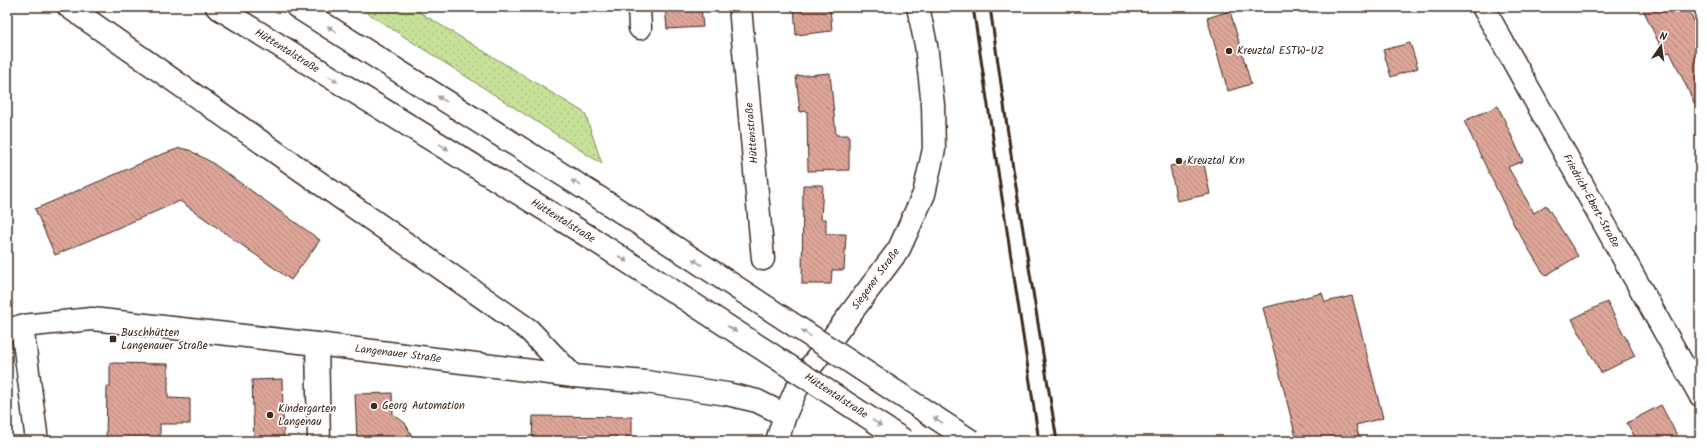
<svg xmlns="http://www.w3.org/2000/svg" width="1707" height="448" font-family="Kalam,sans-serif">
<style>
.grass{fill:url(#grass-dots);stroke:#80865c}
.building{fill:url(#building-back-hatch);stroke:#3b2a1e}
.lines{fill:none;stroke-linecap:round;stroke-linejoin:round}
.minor-casing{stroke:#3b2a1e;stroke-width:25}
.major-casing{stroke:#3b2a1e;stroke-width:25}
.highway-casing{stroke:#3b2a1e;stroke-width:25}
.minor{stroke:#fff;stroke-width:22}
.major{stroke:#fff;stroke-width:22}
.highway{stroke:#fff;stroke-width:22}
.rail{stroke:#3b2a1e;stroke-width:3}
.highway-bridge-casing{stroke:#3b2a1e;stroke-width:25;stroke-linecap:butt}
.highway-bridge{stroke:#fff;stroke-width:22}
.oneway{fill:#a79f9a}
.poi-dot{fill:#3b2a1e;stroke:#fff;stroke-width:1.5}
.labels{text-anchor:middle;dominant-baseline:central;stroke-width:3.5;stroke-linejoin:round;paint-order:stroke}
.street-label{font-size:11px;fill:#3b2a1e;stroke:#fff}
.poi-label{font-size:11px;fill:#3b2a1e;stroke:#fff;text-anchor:start}
</style>
<defs>
<pattern id="grass-dots" width="8" height="8" patternUnits="userSpaceOnUse"><rect width="8" height="8" fill="#c6e299"/><path d="M2 2h.1M6 6h.1" fill="none" stroke="#abc283" stroke-width="1.8" stroke-linecap="round"/></pattern>
<pattern id="building-back-hatch" width="6" height="6" patternUnits="userSpaceOnUse"><rect width="6" height="6" fill="#dea599"/><path d="M-1 5l2 2M0 0l6 6M5-1l2 2" fill="none" stroke="#b5877c"/></pattern>
</defs>
<rect width="100%" height="100%" fill="#fff"/>
<filter id="ink" filterUnits="userSpaceOnUse"><feTurbulence type="fractalNoise" baseFrequency=".025" numOctaves="2"/><feDisplacementMap in="SourceGraphic" scale="8" xChannelSelector="R" yChannelSelector="G"/><feConvolveMatrix kernelMatrix="1 2 1 2 8 2 1 2 1" color-interpolation-filters="sRGB"/></filter>
<g filter="url(#ink)">
<!-- grass -->
<path class="grass" d="M358 7H411L585 113 602 164Z"/>
<!-- building -->
<g class="building">
<path d="M665 7H701L703 27 667 29Z"/>
<path d="M794 7H830L832 31 796 35Z"/>
<path d="M1642 7H1687L1700 34V115L1670 52 1664 54Z"/>
<path d="M1230 11 1251 84 1228 91 1207 18Z"/>
<path d="M1410 43 1418 68 1391 77 1383 50Z"/>
<path d="M830 73 836 135H849V170L808 171 807 111 800 112 796 76Z"/>
<path d="M1498 106 1523 161 1508 167 1534 213 1546 205 1578 256 1545 276 1514 225 1464 121Z"/>
<path d="M180 148 189 150 211 162 320 240 291 280 180 201 55 255 35 209 160 155Z"/>
<path d="M1203 159 1210 194 1177 201 1170 166Z"/>
<path d="M803 185H823L821 219H826V234H846L844 270H832L831 284H802Z"/>
<path d="M1322 293 1325 302 1352 296 1383 418 1356 425 1360 441H1297L1263 308Z"/>
<path d="M1607 302 1635 356 1601 373 1572 319Z"/>
<path d="M110 363 168 364V398L190 399V424H160V441H106L107 387H110Z"/>
<path d="M282 379 284 441H254L252 380Z"/>
<path d="M392 393 393 414 405 423 415 441H357L355 394Z"/>
<path d="M1661 405 1680 441H1637L1627 423Z"/>
<path d="M533 416 632 417V441H532Z"/>
</g>
<g class="lines">
<!-- minor casing -->
<g class="minor-casing">
<g id="minor">
<path d="M69 7 529 330 573 376"/>
<path d="M639 7 640 28"/>
<path d="M740 7 763 259"/>
<path d="M1483 7 1700 395"/>
<path d="M22 326 37 441"/>
<path d="M7 330 22 326 92 319 317 344 573 376 646 382 727 394 757 401 785 415"/>
<path d="M317 344 319 441"/>
</g>
</g>
<!-- major casing -->
<g class="major-casing">
<path id="major" d="M777 441 785 415 795 392 809 369 899 249 924 194 934 149 933 105 926 45 918 7"/>
</g>
<!-- highway casing -->
<g class="highway-casing">
<g id="highway">
<path d="M217 7 591 238"/>
<path d="M297 7 609 204"/>
</g>
</g>
<!-- minor -->
<use href="#minor" class="minor"/>
<!-- major -->
<use href="#major" class="major"/>
<!-- highway -->
<use href="#highway" class="highway"/>
<!-- rail -->
<g class="rail">
<path d="M973 7 1039 441"/>
<path d="M990 7 1013 168 1057 441"/>
</g>
<!-- highway-bridge casing -->
<g class="highway-bridge-casing">
<g id="highway-bridge">
<path d="M609 204 971 441"/>
<path d="M591 238 905 441"/>
</g>
</g>
<!-- highway-bridge -->
<use href="#highway-bridge" class="highway-bridge"/>
</g>
<!-- one-way arrows -->
<defs><path id="oneway-solid" d="M-6-.8H1V-3.2L6.5 0L1 3.2V.8H-6Z"/></defs>
<g class="oneway">
<use href="#oneway-solid" transform="translate(332 29) rotate(-148)"/>
<use href="#oneway-solid" transform="translate(333 79) rotate(32)"/>
<use href="#oneway-solid" transform="translate(442 99) rotate(-148)"/>
<use href="#oneway-solid" transform="translate(444 147) rotate(32)"/>
<use href="#oneway-solid" transform="translate(576 183) rotate(-148)"/>
<use href="#oneway-solid" transform="translate(623 259) rotate(33)"/>
<use href="#oneway-solid" transform="translate(697 262) rotate(-147)"/>
<use href="#oneway-solid" transform="translate(732 329) rotate(33)"/>
<use href="#oneway-solid" transform="translate(806 333) rotate(-147)"/>
<use href="#oneway-solid" transform="translate(938 420) rotate(-147)"/>
<use href="#oneway-solid" transform="translate(877 423) rotate(33)"/>
</g>
</g>
<!-- markers -->
<g class="poi-dot">
<circle cx="1229" cy="51" r="4"/>
<circle cx="1179" cy="161" r="4"/>
<rect x="109" y="335" width="8" height="8" rx="2"/>
<circle cx="374" cy="406" r="4"/>
<circle cx="270" cy="415" r="4"/>
</g>
<g class="labels">
<!-- street labels -->
<g class="street-label">
<text transform="translate(287 51) rotate(32)">Hüttentalstraße</text>
<text transform="translate(752 133) rotate(-95)">Hüttenstraße</text>
<text transform="translate(1591 201) rotate(61)">Friedrich-Ebert-Straße</text>
<text transform="translate(563 221) rotate(32)">Hüttentalstraße</text>
<text transform="translate(876 279) rotate(-54)">Siegener Straße</text>
<text transform="translate(398 354) rotate(7)">Langenauer Straße</text>
<text transform="translate(836 396) rotate(33)">Hüttentalstraße</text>
</g>
<!-- poi labels -->
<g class="poi-label">
<text x="1237" y="51">Kreuztal ESTW-UZ</text>
<text x="1187" y="161">Kreuztal Krn</text>
<text x="121" y="333">Buschhütten<tspan x="121" dy="13">Langenauer Straße</tspan></text>
<text x="382" y="406">Georg Automation</text>
<text x="278" y="409">Kindergarten<tspan x="278" dy="13">Langenau</tspan></text>
</g>
</g>
<!-- margin -->
<rect width="1707" height="448" fill="none" stroke="#fff" stroke-width="24"/>
<rect x="12" y="12" width="1683" height="424" fill="none" stroke="#3b2a1e" stroke-width="1.5" filter="url(#ink)"/>
<!-- north arrow -->
<g transform="translate(1661 46) rotate(13)" stroke="#ffffff" stroke-width="3" paint-order="stroke">
<path d="M0-3L7 15L0 10L-7 15Z" fill="#3b2a1e"/>
<text y="-6" font-size="11" font-weight="bold" text-anchor="middle" fill="#3b2a1e">N</text>
</g>
</svg>
